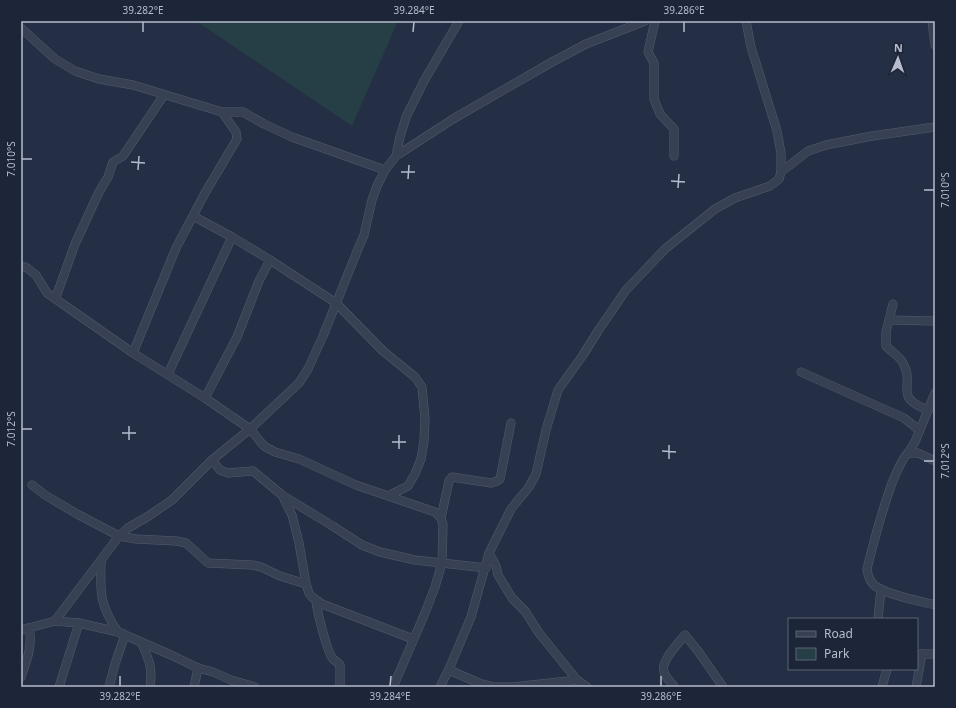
<svg xmlns="http://www.w3.org/2000/svg" width="956" height="708" font-family="'Noto Sans',sans-serif">
<style>
.green{fill:#263e45}
.lines{fill:none;stroke-linecap:round;stroke-linejoin:round}
.street-casing{stroke:#545c6e;stroke-width:9}
.street{stroke:#384154;stroke-width:8}
.ticks{fill:none;stroke:#b6bccd;stroke-width:1.5}
.neatline{fill:none;stroke:#b6bccd;stroke-width:1.5}
.ticks-label{font-size:10px;text-anchor:middle;fill:#b6bccd}
</style>
<rect width="100%" height="100%" fill="#242e45"/>
<!-- green -->
<path class="green" d="M196 21H398L352 126Z"/>
<g class="lines">
<!-- street casing -->
<g class="street-casing">
<g id="street">
<path d="M655 21 648 52 654 63V99L660 114 674 129V156"/>
<path d="M932 21 935 45"/>
<path d="M21 28 55 59 75 71 99 79 133 85 222 112H243L264 124 292 137 385 170"/>
<path d="M396 156 400 137 406 117 424 81 459 21"/>
<path d="M781 172 808 151 826 145 872 136 935 127"/>
<path d="M193 216 232 237 270 260 336 303 383 351 415 377 422 387 425 419 424 441 421 459 415 474 408 486 388 496"/>
<path d="M21 266 27 268 36 275 47 293 133 353 205 398 250 429 264 446 275 452 299 459 356 485 435 512 441 518 443 525 442 563 435 587 425 613 393 687"/>
<path d="M56 297 75 244 99 192 108 177 113 162 123 156 164 95"/>
<path d="M893 304 886 332V346C891 352 899 355 903 363 916 387 892 396 928 410"/>
<path d="M889 320 935 321"/>
<path d="M133 353 176 248 205 193 237 139 236 132 222 112"/>
<path d="M801 372 904 418 919 430"/>
<path d="M168 374 232 237"/>
<path d="M205 398 237 337 259 281 270 260"/>
<path d="M908 453 915 442 935 393"/>
<path d="M212 460 220 470 228 473 253 471 282 495 331 525 362 545 380 552 415 560 486 568"/>
<path d="M935 461 918 453H908C900 461 897 472 892 483 882 511 874 540 867 569 868 576 870 582 875 586 888 595 919 601 935 605"/>
<path d="M32 485 45 495 77 514 119 536 136 539 176 541 186 543 208 563 252 565 261 567 280 576 306 584"/>
<path d="M282 495 292 515 299 543 306 584 309 593 312 597 322 604 413 639"/>
<path d="M441 518 449 481 452 477 491 483 497 481 500 479 511 423"/>
<path d="M489 553 496 566 498 575 512 598 525 611 539 633 577 680"/>
<path d="M101 562C100 593 100 606 118 632"/>
<path d="M316 601C317 611 327 652 333 659 335 661 338 662 340 665V687"/>
<path d="M878 619 881 589"/>
<path d="M55 621 79 623 118 632 171 655 198 668 213 672 231 680 255 687"/>
<path d="M21 630 55 621 119 536 128 528 147 517 172 500 212 460 250 429 299 383 308 369 323 336 358 249 364 235 372 200 377 186 385 170 396 156 453 119 552 62 586 44 645 21"/>
<path d="M141 642C149 660 153 667 150 687"/>
<path d="M918 654H935"/>
<path d="M449 670 479 683 494 687H513L577 680 587 687"/>
<path d="M21 677C27 660 33 645 29 628"/>
<path d="M59 687 79 623"/>
<path d="M109 687 115 664 125 635"/>
<path d="M194 687 198 668"/>
<path d="M440 687 449 669 471 617 489 553 511 509 529 487 536 474 546 430 558 390 583 355 598 331 626 290 665 249 715 209 735 198 770 186 779 179 781 172V153L777 131 751 47 746 21"/>
<path d="M674 687 673 685C670 681 665 677 664 672 660 662 679 642 685 635L698 651 723 687"/>
<path d="M882 687 887 669"/>
<path d="M916 687 922 654"/>
</g>
</g>
<!-- street -->
<use href="#street" class="street"/>
</g>
<!-- ticks -->
<path class="ticks" d="M143 32V22M413 32 414 22M684 32V22M22 159H32M131 162 145 163M138 170 139 156M401 172H415M408 179 409 165M671 181 685 182M678 188 679 174M924 190H934M22 429H32M122 433H136M129 440V426M392 442H406M399 449V435M662 451 676 452M669 459V445M924 461H934M120 686V676M390 686 391 676M661 686V676"/>
<!-- border -->
<rect width="956" height="708" fill="none" stroke="#1d2639" stroke-width="44"/>
<!-- legend -->
<rect x="788" y="618" width="130" height="52" fill="#1d2639" stroke="#5a6274"/>
<rect x="796" y="631" width="20" height="6" fill="#384154" stroke="#5a6274"/>
<text x="824" y="638" font-size="12" fill="#b6bccd">Road</text>
<rect x="796" y="648" width="20" height="12" fill="#263e45" stroke="#5a6274"/>
<text x="824" y="658" font-size="12" fill="#b6bccd">Park</text>
<!-- north arrow -->
<g transform="translate(898 58) rotate(2)" stroke="#1d2639" stroke-width="3" paint-order="stroke">
<path d="M0-3L7 15L0 10L-7 15Z" fill="#b6bccd"/>
<text y="-6" font-size="11" font-weight="bold" text-anchor="middle" fill="#b6bccd">N</text>
</g>
<rect x="22" y="22" width="912" height="664" class="neatline"/>
<g class="ticks-label">
<text x="143" y="14">39.282°E</text>
<text x="414" y="14">39.284°E</text>
<text x="684" y="14">39.286°E</text>
<text transform="translate(11 159) rotate(-90)" y="4">7.010°S</text>
<text transform="translate(945 190) rotate(-90)" y="4">7.010°S</text>
<text transform="translate(11 429) rotate(-90)" y="4">7.012°S</text>
<text transform="translate(945 461) rotate(-90)" y="4">7.012°S</text>
<text x="120" y="700">39.282°E</text>
<text x="390" y="700">39.284°E</text>
<text x="661" y="700">39.286°E</text>
</g>
</svg>
